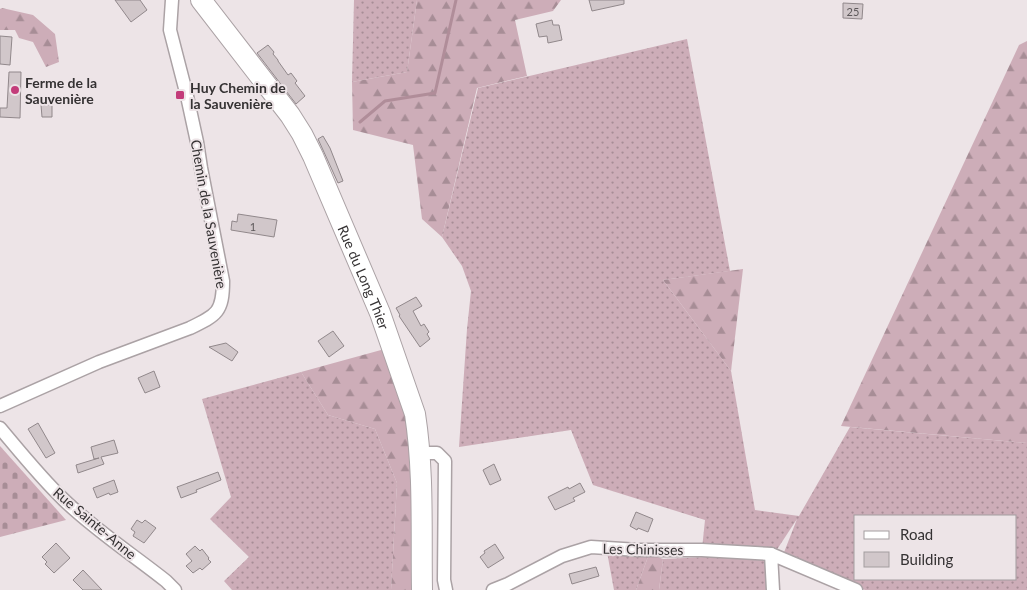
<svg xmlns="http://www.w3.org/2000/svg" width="1027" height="590" font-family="Lato,sans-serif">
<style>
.grass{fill:url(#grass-dots);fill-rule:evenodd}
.forest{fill:url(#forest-firs)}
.cemetery{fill:url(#cemetery-stones)}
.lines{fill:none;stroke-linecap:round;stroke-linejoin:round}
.stream{stroke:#b08d99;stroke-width:3}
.building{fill:#d1c7ca;stroke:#91888b}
.street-casing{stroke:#aba2a5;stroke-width:15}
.primary-casing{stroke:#aba2a5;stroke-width:22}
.street{stroke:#fff;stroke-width:12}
.primary{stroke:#fff;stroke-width:20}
.poi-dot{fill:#c33c7a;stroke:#ede4e7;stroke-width:2}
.labels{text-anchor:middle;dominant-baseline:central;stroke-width:4;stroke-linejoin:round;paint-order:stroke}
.number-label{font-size:11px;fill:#5c5759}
.poi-label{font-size:14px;font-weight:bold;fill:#353233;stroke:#ede4e7;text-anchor:start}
.street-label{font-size:14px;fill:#353233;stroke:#ede4e7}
</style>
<defs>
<pattern id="grass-dots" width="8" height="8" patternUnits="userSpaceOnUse" patternTransform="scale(1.25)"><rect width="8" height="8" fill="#cdadb8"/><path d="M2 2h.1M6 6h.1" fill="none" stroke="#a78d96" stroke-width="1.8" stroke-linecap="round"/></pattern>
<pattern id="forest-firs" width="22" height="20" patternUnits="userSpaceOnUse" patternTransform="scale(1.25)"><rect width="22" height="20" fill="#cdadb8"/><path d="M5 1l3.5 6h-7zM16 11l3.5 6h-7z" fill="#a78d96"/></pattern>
<pattern id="cemetery-stones" width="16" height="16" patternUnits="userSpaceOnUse" patternTransform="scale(1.25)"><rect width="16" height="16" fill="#cdadb8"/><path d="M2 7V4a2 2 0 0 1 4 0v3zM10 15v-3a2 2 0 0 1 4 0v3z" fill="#a78d96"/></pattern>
</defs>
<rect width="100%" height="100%" fill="#ede4e7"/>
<!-- grass -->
<g class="grass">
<path d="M354 0H417L407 72 352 82Z"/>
<path d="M687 39 730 271 663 280 731 371 755 510 799 516 850 427 1027 443V590H865L783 555 797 519 776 551 702 549 705 520 593 485 571 430 459 447 467 329 471 291 462 266 442 237 478 88ZM856 516H1016V579H856Z"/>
<path d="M301 372 328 415 375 429 397 483 391 590H232L224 581 249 557 210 519 231 497 202 399Z"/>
<path d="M607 552 649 554 636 590H614Z"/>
<path d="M771 554 778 565 777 590H659L663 559Z"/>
</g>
<!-- forest -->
<g class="forest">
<path d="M417 0H561L553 11 515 20 527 76 477 88 442 237 422 219 413 145 353 130 352 82 407 72Z"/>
<path d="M2 8 33 15 55 34 59 62 46 67 33 42 19 38 15 30H0V9Z"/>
<path d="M1027 41V443L841 426 1019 45Z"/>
<path d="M743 269 731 371 663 280Z"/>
<path d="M392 347 415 414 422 590H391L397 483 375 429 328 415 301 372Z"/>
<path d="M649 554 663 559 659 590H636Z"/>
</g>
<!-- cemetery -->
<path class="cemetery" d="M0 446 66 520 0 537Z"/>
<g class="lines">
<!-- stream -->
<path class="stream" d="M360 122 385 101 435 93 456 0"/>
</g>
<!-- building -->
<g class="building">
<path d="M115 0H140L147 10 131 22Z"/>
<path d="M589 0H624V4L592 11Z"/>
<path d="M843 3 863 4 862 19 843 18Z"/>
<path d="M552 20 553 25H559L562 40 548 43 547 36 539 37 536 24Z"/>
<path d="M0 36 12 37 10 65 0 64Z"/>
<path d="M268 45 274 52 273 54 278 60V61L288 75 291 73 297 81 295 83 305 96 296 104 257 53Z"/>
<path d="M9 72H21L20 118 0 117V108H7Z"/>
<path d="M41 105H52V117H42Z"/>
<path d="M323 136 330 148 343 181 338 183 318 139Z"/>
<path d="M238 214 277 220 274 237 231 230 232 221 237 222Z"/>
<path d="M416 297 422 306 413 311 421 326 424 324 429 332 427 334 430 339 420 347 399 316 400 315 396 308Z"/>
<path d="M333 331 344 346 329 357 318 341Z"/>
<path d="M226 343 238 352 232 361 209 347Z"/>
<path d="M154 371 160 387 145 393 138 378Z"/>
<path d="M38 423 55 453 46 458 28 429Z"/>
<path d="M114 440 118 453 101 457 104 464 78 473 76 465 99 458 94 459 91 447Z"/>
<path d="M494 464 501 480 490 485 483 470Z"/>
<path d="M218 472 221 480 196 490 197 492 181 498 177 487Z"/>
<path d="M114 480 118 492 110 495 109 493 97 498 93 488Z"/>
<path d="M580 483 585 492 573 498 575 501 555 510 548 497 568 487 569 489Z"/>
<path d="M636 512 653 519 648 532 638 528 637 530 630 526Z"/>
<path d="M137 520 142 523 145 520 156 528 144 543 133 536 135 532 131 529Z"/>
<path d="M56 543 70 558 54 573 45 564 47 562 42 557Z"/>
<path d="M495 544 504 558 488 568 480 557 485 553 484 551Z"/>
<path d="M195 546 200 551 202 549 209 558 208 559 211 562 202 570 200 568 193 573 186 566 192 561 186 554Z"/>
<path d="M596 567 599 576 572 584 569 574Z"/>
<path d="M83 570 102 590H83L73 580Z"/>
</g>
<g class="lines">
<!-- street casing -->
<g class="street-casing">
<g id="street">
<path d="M0 406 99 362 190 328C217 315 223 312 223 281L201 168 197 142 187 96 170 30 172 0"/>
<path d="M0 428C21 453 41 478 64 500 95 530 132 554 166 581L175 590"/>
<path d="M420 453H437L445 461 444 580 446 590"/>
<path d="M493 590 508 584 562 556 591 547 639 550H702L771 554"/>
<path d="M773 590 771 554 856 590"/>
</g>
</g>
<!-- primary casing -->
<g class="primary-casing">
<g id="primary">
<path id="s1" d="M201 0 290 115 302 134 313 156 380 313 415 414C424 472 421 531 422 590"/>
</g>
</g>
<!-- street -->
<use href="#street" class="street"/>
<!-- primary -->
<use href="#primary" class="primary"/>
</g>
<!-- markers -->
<g class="poi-dot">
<circle cx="15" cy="90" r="5"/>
<rect x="175" y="90" width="10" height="10" rx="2.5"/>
</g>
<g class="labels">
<!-- number labels -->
<g class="number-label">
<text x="853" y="11">25</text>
<text x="253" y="226">1</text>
</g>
<!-- poi labels -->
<g class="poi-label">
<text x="25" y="82">Ferme de la<tspan x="25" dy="16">Sauvenière</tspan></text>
<text x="190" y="87">Huy Chemin de<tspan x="190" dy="16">la Sauvenière</tspan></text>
</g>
<!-- street labels -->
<g class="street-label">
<text transform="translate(209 214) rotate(80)">Chemin de la Sauvenière</text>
<text stroke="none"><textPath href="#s1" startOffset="324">Rue du Long Thier</textPath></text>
<text transform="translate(95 523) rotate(40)">Rue Sainte-Anne</text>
<text transform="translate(643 549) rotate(1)">Les Chinisses</text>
</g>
</g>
<!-- legend -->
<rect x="854" y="515" width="162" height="65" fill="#ede4e7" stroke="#a39d9f"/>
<rect x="864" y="531" width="25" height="8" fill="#ffffff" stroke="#a39d9f"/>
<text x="900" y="540" font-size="15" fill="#353233">Road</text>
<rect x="864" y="552" width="25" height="15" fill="#d1c7ca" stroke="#a39d9f"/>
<text x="900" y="565" font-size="15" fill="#353233">Building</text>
</svg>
